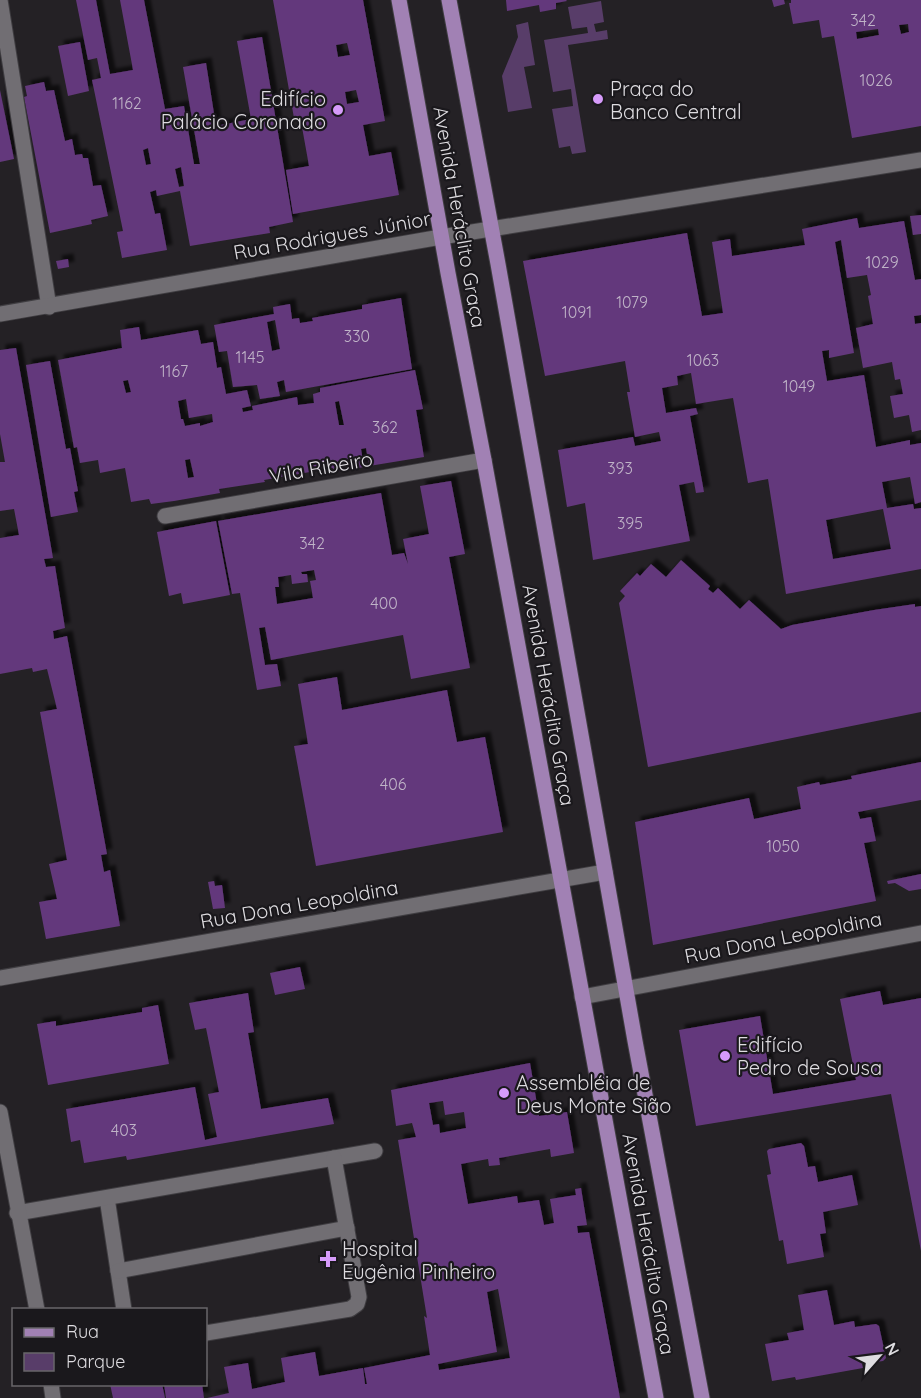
<svg xmlns="http://www.w3.org/2000/svg" width="921" height="1398" font-family="Quicksand,sans-serif">
<style>
.green{fill:#583d69}
.building{fill:#63397b;fill-rule:evenodd;filter:url(#shadow)}
.lines{fill:none;stroke-linecap:round;stroke-linejoin:round}
.service-casing{stroke:#3f3d41;stroke-width:17}
.minor-casing{stroke:#3f3d41;stroke-width:17}
.primary-casing{stroke:#3f3d41;stroke-width:17}
.service{stroke:#716e73;stroke-width:15}
.minor{stroke:#716e73;stroke-width:15}
.primary{stroke:#a181b4;stroke-width:15}
.poi-dot{fill:#d69bfa;stroke:#1a181c;stroke-width:2}
.labels{text-anchor:middle;dominant-baseline:central;stroke-width:4.5;stroke-linejoin:round;paint-order:stroke}
.number-label{font-size:16px;fill:#bfb3c7}
.poi-label{font-size:20px;fill:#dedce0;stroke:#1a181c;text-anchor:start}
.street-label{font-size:20px;fill:#dedce0;stroke:#1a181c}
</style>
<defs>
<filter id="shadow"><feDropShadow dx="5.5" dy="-5.5" stdDeviation="1.5" flood-color="#0009"/></filter>
</defs>
<rect width="100%" height="100%" fill="#242125"/>
<!-- green -->
<g class="green">
<path d="M601 1 604 22 594 24 596 32 607 30 608 39 568 45 586 152 572 154 570 146 559 148 552 109 573 106 571 89 553 92 544 40 588 33 587 27 572 29 568 7Z"/>
<path d="M528 22 535 65 524 67 532 108 508 112 502 76 518 37 516 25Z"/>
</g>
<!-- building -->
<g class="building">
<path d="M76 0H96L110 74 133 70 120 0H144L165 109 184 106 194 164H200L183 67 206 63 216 126 251 119 237 41 262 37 293 222 269 227 270 233 190 246 180 191 157 196 156 190 150 192 155 214 160 213 167 250 122 258 117 232 123 231 92 80 101 78 97 58 88 60ZM148 148 151 164 146 165 143 150ZM181 167 184 186 179 187 175 169Z"/>
<path d="M273 0H363L385 121 363 125 369 156 391 152 399 195 293 214 286 170 309 166 300 116 294 118ZM347 43 350 55 338 57 336 45ZM356 90 359 102 347 104 345 92Z"/>
<path d="M506 0H566L567 1 556 3V9L540 12 539 5 507 11Z"/>
<path d="M772 0H784L785 4 774 7Z"/>
<path d="M791 0H921V126L852 138 834 36 822 38 819 20 793 24 789 3H791ZM908 24 909 32 901 34 899 25ZM878 29 879 35 857 39 856 32Z"/>
<path d="M80 42 89 91 68 96 58 46Z"/>
<path d="M44 82 46 91 54 90 65 141 72 139 75 155 82 154 83 158H88L93 186 101 185 108 216 91 220 92 224 50 233 24 97 27 96 25 86Z"/>
<path d="M0 90 14 159 0 162Z"/>
<path d="M921 215V234L913 235 910 216Z"/>
<path d="M857 218 859 228 904 221 915 280 921 279V315L914 316 915 324 921 323V430L912 432 909 415 894 418 890 396 903 394 900 379 895 380 892 362 863 368 856 328 873 324 868 296 871 295 867 275 847 278 841 240 835 242 854 353 829 358V350L822 351 827 381 864 375 876 447 910 440V445L921 443V502L915 504 910 477 882 482 887 508 913 504 914 509 921 508V569L786 594 768 479 748 483 733 398 696 404 691 373 677 376 678 385 662 388 666 413 696 408 698 414 690 416 704 492 696 493 694 482 679 485 690 541 593 560 585 503 567 507 558 450 633 437 635 446 661 441 659 432 635 437 627 392H630L625 361 545 376 523 261 687 233 702 316 723 313 712 242 730 239 732 256 805 245 802 229ZM883 509 891 549 833 559 826 520Z"/>
<path d="M68 259 69 267 58 269 56 261Z"/>
<path d="M401 298 412 369 286 392 284 380 277 382 280 396 260 399 257 385 233 387 227 351 219 352 214 325 274 314 273 307 290 304 292 319 299 318 300 323 313 321 312 318 362 309V305ZM275 320 280 349 272 351 267 322Z"/>
<path d="M139 327 141 340 198 330 201 344 213 342 217 368 221 367 226 394 247 390 251 406 242 408 243 412 253 410 252 406 297 397 298 405 314 403 313 394 320 392V388L415 370 423 409 416 410 424 457 369 466 366 448 361 449 364 467 334 472 333 468 264 480 265 482 219 489 220 493 174 501 151 504 149 499 131 502 125 468 100 473 98 460 80 463 77 447 74 448 58 360 122 348 120 330ZM128 380 131 392 126 393 123 381ZM186 399 189 418 212 414 213 422 200 426V423L185 426 183 419H181L178 401ZM339 401 344 425H339L335 402ZM190 459 194 477 188 478 185 460Z"/>
<path d="M16 348 53 558 44 559 46 567 55 566 65 628 53 631 54 639 67 636 107 854 101 855 104 872 110 870 120 926 46 939 39 902 57 899 49 864 67 860 40 712 57 709 47 669 33 672 32 668 0 674V538L19 535 14 509 0 511V462H5L0 434V350Z"/>
<path d="M50 361 66 449 70 448 78 491 74 492 78 512 51 517 26 365Z"/>
<path d="M451 481 465 554 449 557 470 668 411 679 403 635 271 660 265 627 259 628 265 665 277 664 281 686 257 690 240 593 232 594 218 521 381 493 392 555 404 553 408 564 403 539 429 534 420 486ZM314 570 316 580 310 581 313 598 277 604 275 587H279L278 577 291 575 292 584 308 582 307 574H302L301 572Z"/>
<path d="M216 521 230 595 183 604 181 593 169 596 157 532Z"/>
<path d="M681 560 710 586 708 589 713 593 718 588 740 609 749 600 781 629 792 625 874 610 915 604V607L921 606V712L648 767 619 603 625 596 620 591 637 573 640 576 651 564 666 577Z"/>
<path d="M337 677 342 710 447 690 457 742 485 737 503 832 316 866 294 746 308 744 298 684Z"/>
<path d="M921 762V800L858 812 860 819 871 817 876 841 864 843 876 901 653 945 635 822 749 798 754 819 801 809 797 787 819 782 820 785 852 779 851 776Z"/>
<path d="M921 874V889L909 891 895 883 888 884 887 881Z"/>
<path d="M214 881 215 886 222 885 225 908 213 909 208 882Z"/>
<path d="M300 967 305 989 275 995 270 973Z"/>
<path d="M880 991 883 1005 921 998V1251L891 1094 696 1126 679 1030 760 1016 773 1094 856 1080 840 999Z"/>
<path d="M248 993 254 1032 248 1033 261 1109 328 1098 334 1124 127 1160 126 1156 84 1163 80 1140 71 1142 66 1109 195 1087 205 1140 217 1137 208 1094 219 1092 206 1028 195 1030 189 1003Z"/>
<path d="M158 1005 169 1064 48 1085 37 1024 56 1021V1026L142 1012V1008Z"/>
<path d="M530 1063 539 1116 567 1112 574 1153 551 1157 550 1149 499 1158 500 1165 489 1166 488 1159 461 1164 468 1204 517 1196 518 1203 539 1200 544 1225 554 1223 550 1199 576 1195 575 1189 581 1188 587 1225 577 1226 578 1233 589 1232 620 1398H207L229 1393 224 1367 248 1363 252 1389 285 1382 281 1358 315 1352 319 1376 363 1368 365 1384H367L364 1368 430 1355 424 1316 427 1318 398 1140 416 1137 412 1123 396 1126 391 1090ZM443 1101 445 1115 464 1112 466 1128 440 1133 439 1124 433 1125 429 1103ZM498 1289 510 1358 439 1370 438 1364 497 1352 487 1292Z"/>
<path d="M801 1143 804 1146 808 1167 815 1166 818 1182 852 1175 858 1205 823 1212 826 1233 820 1234 824 1257 787 1264 783 1240 779 1241 767 1175 771 1174 767 1151 769 1149Z"/>
<path d="M827 1290 834 1325 854 1321 855 1327 876 1324 879 1326 886 1358 883 1361 862 1364 863 1368 796 1380 795 1377 772 1381 765 1344 789 1340 787 1333 804 1330 798 1295Z"/>
<path d="M110 1384H162L165 1398H113Z"/>
<path d="M164 1384H202L204 1398H166Z"/>
</g>
<g class="lines">
<!-- service casing -->
<g class="service-casing">
<g id="service">
<path d="M0 0 49 307"/>
<path d="M165 516 484 460"/>
<path d="M107 1198 124 1310"/>
<path d="M17 1213 375 1151"/>
<path d="M118 1271 347 1228"/>
<path d="M206 1333 350 1309 357 1304 359 1297 334 1158"/>
</g>
</g>
<!-- minor casing -->
<g class="minor-casing">
<g id="minor">
<path d="M0 314 441 237 921 160"/>
<path d="M0 978 605 872"/>
<path d="M582 997 921 933"/>
<path d="M0 1112 37 1310"/>
<path d="M51 1384 53 1398"/>
</g>
</g>
<!-- primary casing -->
<g class="primary-casing">
<g id="primary">
<path d="M399 0 448 273 484 460 656 1398"/>
<path d="M449 0 498 264 635 1041 702 1398"/>
</g>
</g>
<!-- service -->
<use href="#service" class="service"/>
<!-- minor -->
<use href="#minor" class="minor"/>
<!-- primary -->
<use href="#primary" class="primary"/>
</g>
<!-- markers -->
<g class="poi-dot">
<circle cx="598" cy="99" r="6"/>
<circle cx="338" cy="110" r="6"/>
<circle cx="725" cy="1056" r="6"/>
<circle cx="504" cy="1093" r="6"/>
<path d="M325 1250h6v6h6v6h-6v6h-6v-6h-6v-6h6z"/>
</g>
<g class="labels">
<!-- number labels -->
<g class="number-label">
<text x="863" y="20">342</text>
<text x="876" y="80">1026</text>
<text x="127" y="103">1162</text>
<text x="882" y="262">1029</text>
<text x="632" y="302">1079</text>
<text x="577" y="312">1091</text>
<text x="357" y="336">330</text>
<text x="250" y="357">1145</text>
<text x="703" y="360">1063</text>
<text x="174" y="371">1167</text>
<text x="799" y="386">1049</text>
<text x="385" y="427">362</text>
<text x="620" y="468">393</text>
<text x="630" y="523">395</text>
<text x="312" y="543">342</text>
<text x="384" y="603">400</text>
<text x="393" y="784">406</text>
<text x="783" y="846">1050</text>
<text x="124" y="1130">403</text>
</g>
<!-- poi labels -->
<g class="poi-label">
<text x="610" y="88">Praça do<tspan x="610" dy="23">Banco Central</tspan></text>
<text x="326" y="98" text-anchor="end">Edifício<tspan x="326" dy="23">Palácio Coronado</tspan></text>
<text x="737" y="1044">Edifício<tspan x="737" dy="23">Pedro de Sousa</tspan></text>
<text x="516" y="1082">Assembléia de<tspan x="516" dy="23">Deus Monte Sião</tspan></text>
<text x="342" y="1248">Hospital<tspan x="342" dy="23">Eugênia Pinheiro</tspan></text>
</g>
<!-- street labels -->
<g class="street-label">
<text transform="translate(460 217) rotate(80)">Avenida Heráclito Graça</text>
<text transform="translate(332 235) rotate(-10)">Rua Rodrigues Júnior</text>
<text transform="translate(321 467) rotate(-10)">Vila Ribeiro</text>
<text transform="translate(549 695) rotate(80)">Avenida Heráclito Graça</text>
<text transform="translate(299 904) rotate(-10)">Rua Dona Leopoldina</text>
<text transform="translate(783 937) rotate(-11)">Rua Dona Leopoldina</text>
<text transform="translate(649 1244) rotate(80)">Avenida Heráclito Graça</text>
</g>
</g>
<!-- legend -->
<rect x="12" y="1308" width="195" height="78" fill="#1a181c" stroke="#68666a" stroke-width="1.5"/>
<rect x="24" y="1328" width="30" height="9" fill="#a181b4" stroke="#68666a" stroke-width="1.5"/>
<text x="66" y="1338" font-size="18" fill="#dedce0">Rua</text>
<rect x="24" y="1353" width="30" height="18" fill="#583d69" stroke="#68666a" stroke-width="1.5"/>
<text x="66" y="1368" font-size="18" fill="#dedce0">Parque</text>
<!-- north arrow -->
<g transform="translate(879 1356) rotate(62)" stroke="#1a181c" stroke-width="4.5" paint-order="stroke">
<path d="M0-4.5L10 22L0 15L-10 22Z" fill="#dedce0"/>
<text y="-9" font-size="16" font-weight="bold" text-anchor="middle" fill="#dedce0">N</text>
</g>
</svg>
